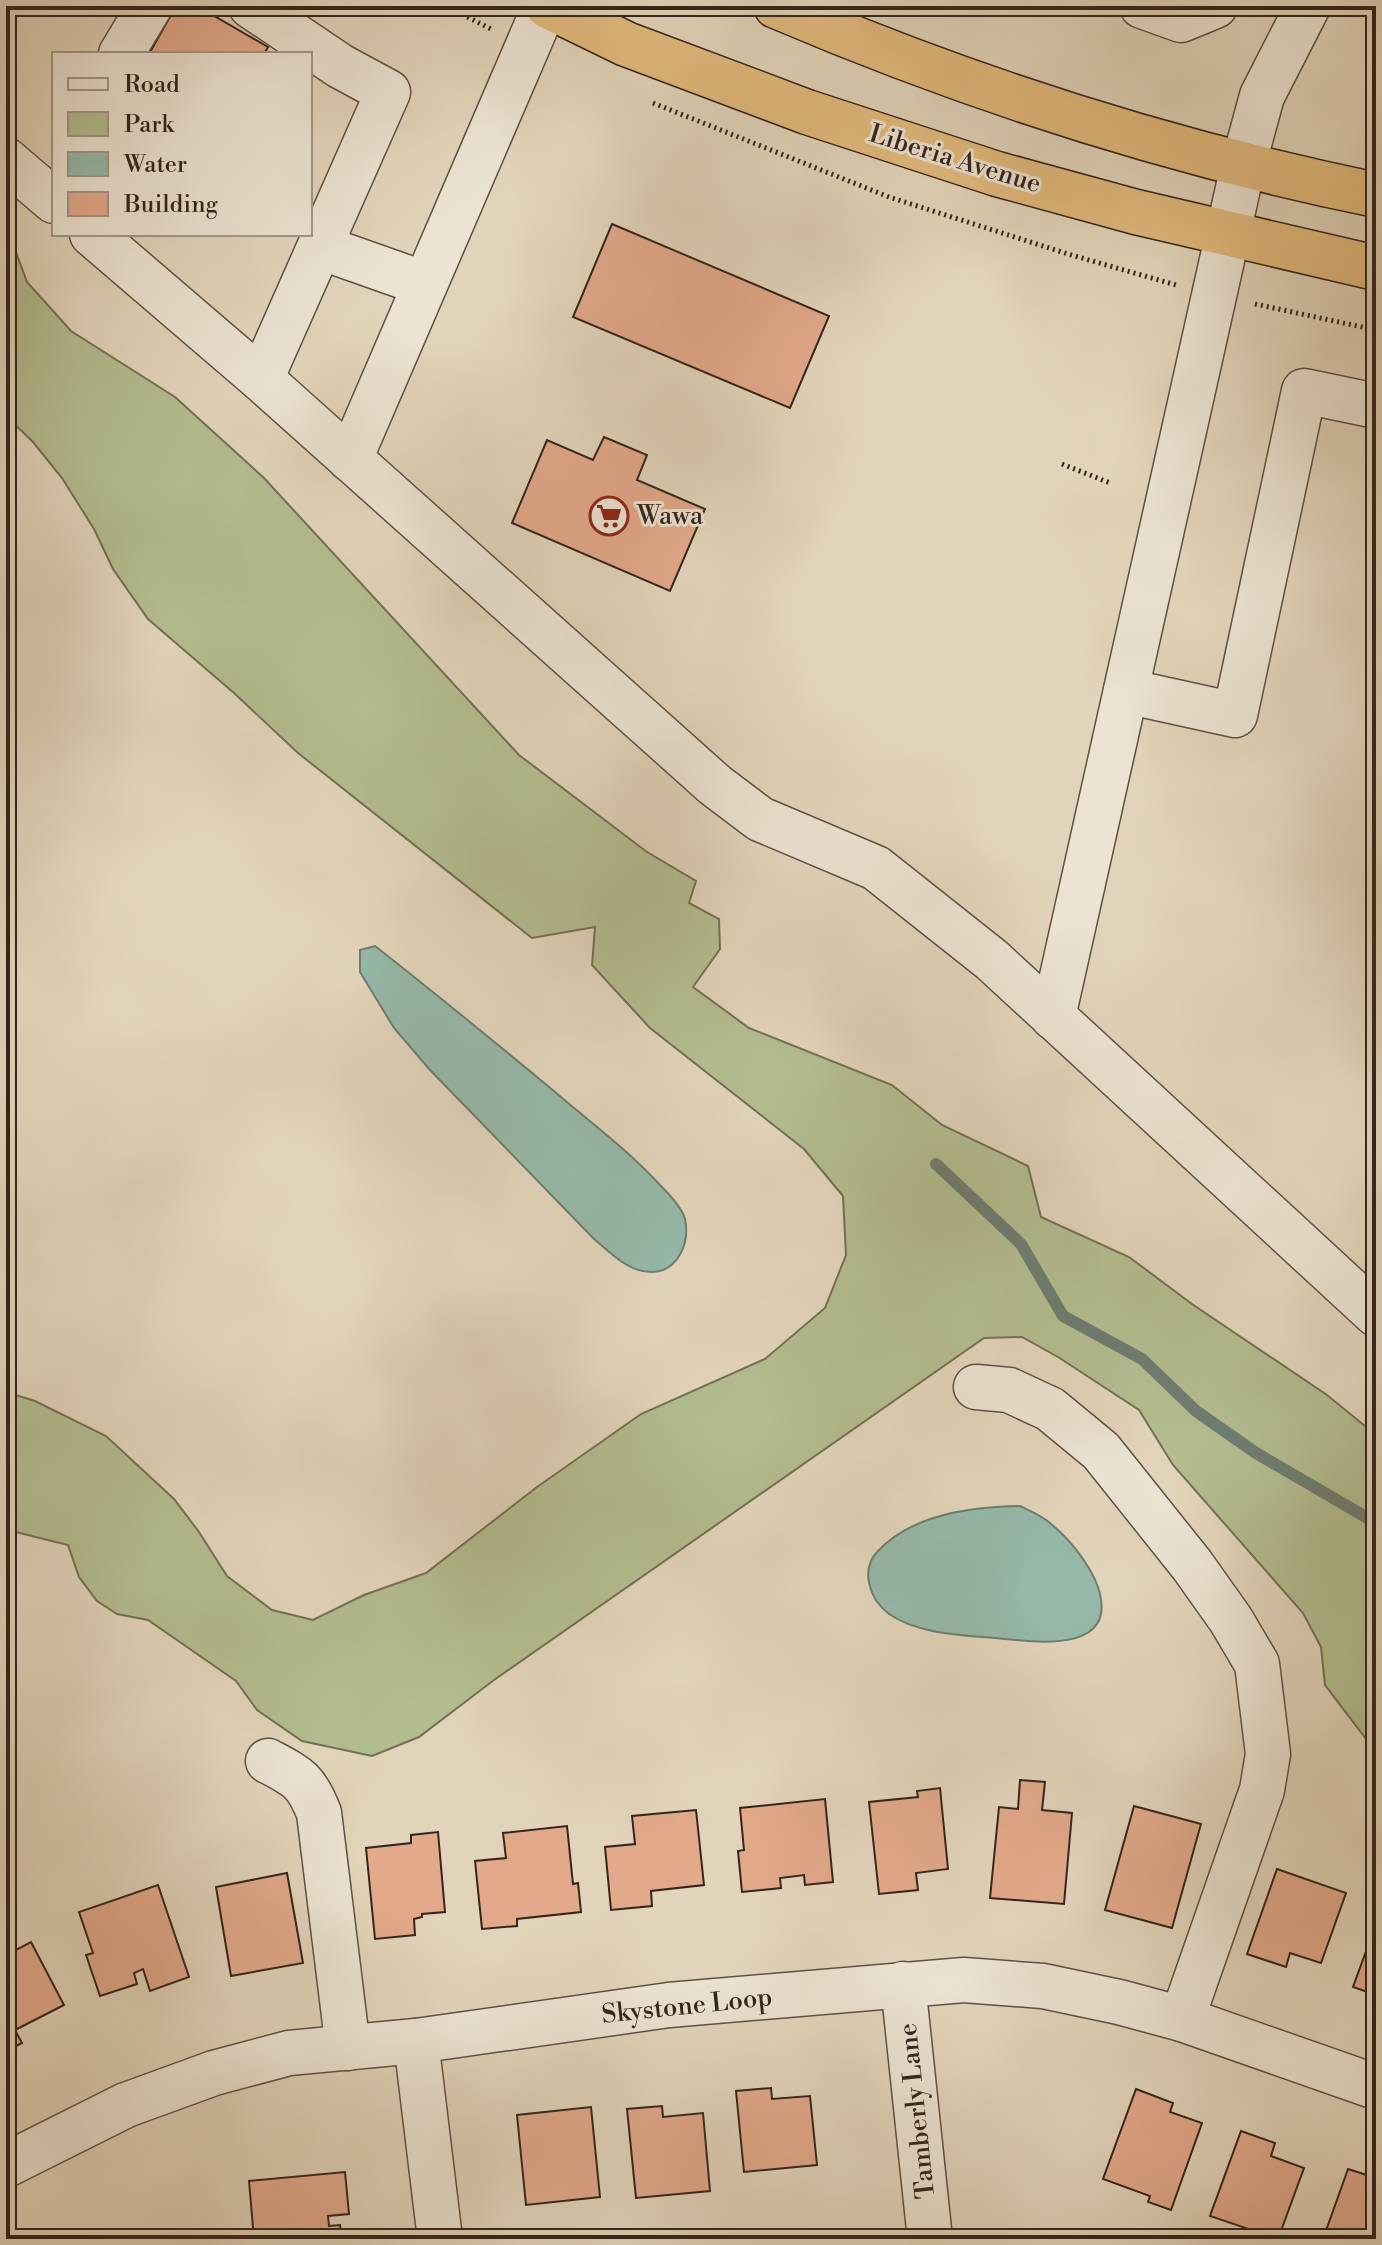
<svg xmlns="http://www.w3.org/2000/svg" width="1382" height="2245" font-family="'Libre Bodoni',serif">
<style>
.green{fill:#b3bd90;stroke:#737056;stroke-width:2}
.water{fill:#96b9a9;stroke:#6e7d71;stroke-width:2}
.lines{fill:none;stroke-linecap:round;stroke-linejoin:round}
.stream{stroke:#6e7d71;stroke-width:12}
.building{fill:#e2a98b;stroke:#33241c;stroke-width:2}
.minor-casing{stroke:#5f5044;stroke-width:47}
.highway-casing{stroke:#33241c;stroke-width:47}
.path{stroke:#33241c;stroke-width:5;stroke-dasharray:2 4;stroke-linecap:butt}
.minor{stroke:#ece3d2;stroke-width:44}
.highway{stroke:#e1ba7d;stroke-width:44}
.labels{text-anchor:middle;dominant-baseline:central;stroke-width:6;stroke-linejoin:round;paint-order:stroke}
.street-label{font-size:26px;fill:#33241c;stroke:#ece3d2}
.poi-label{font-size:26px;fill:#33241c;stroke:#ece3d2;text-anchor:start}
</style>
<rect width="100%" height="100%" fill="#e2d4ba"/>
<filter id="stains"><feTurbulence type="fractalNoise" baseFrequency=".0025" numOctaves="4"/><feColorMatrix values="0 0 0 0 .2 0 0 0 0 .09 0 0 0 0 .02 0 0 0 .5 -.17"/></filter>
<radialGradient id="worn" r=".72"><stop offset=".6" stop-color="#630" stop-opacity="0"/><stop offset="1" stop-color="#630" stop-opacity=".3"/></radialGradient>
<!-- green -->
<path class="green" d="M6 225 27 282 71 331 175 397 264 478 519 755 647 852 696 881 689 903 719 919 720 949 693 987 749 1028 892 1085 942 1125 1028 1166 1041 1217 1129 1257 1192 1304 1327 1395 1376 1435V1752L1325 1685 1321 1647 1303 1613 1173 1465 1139 1410 1058 1357 1022 1337 984 1338 494 1680 419 1737 372 1756 302 1741 257 1710 236 1681 148 1620 117 1614 97 1601 79 1577 68 1545 16 1532 6 1524V1392L35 1401 106 1436 174 1499 199 1532 227 1576 272 1610 313 1620 364 1595 426 1573 537 1487 641 1414 765 1359 825 1308 846 1255 843 1196 804 1149 650 1028 592 965 595 927 532 938 298 753 234 693 148 619 113 569 94 529 62 478 33 442 6 416Z"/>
<!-- water -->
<g class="water">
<path d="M375 946C436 994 496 1043 555 1092 590 1122 629 1151 660 1185 668 1193 682 1208 685 1219 690 1243 678 1272 651 1272 628 1272 610 1252 594 1239L430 1070 394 1028 360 972V950Z"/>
<path d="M1020 1506C1030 1511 1043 1516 1051 1524 1070 1539 1090 1565 1098 1587 1120 1655 1035 1642 995 1638 961 1635 918 1634 889 1614 869 1599 860 1569 878 1551 913 1514 971 1507 1020 1506Z"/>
</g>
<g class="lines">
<!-- stream -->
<path class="stream" d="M936 1164 1021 1244 1063 1316 1142 1359 1196 1411 1256 1453 1376 1523"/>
</g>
<!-- building -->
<g class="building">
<path d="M176 6H197L268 47 264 54H149Z"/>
<path d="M612 224 829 316 790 408 573 317Z"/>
<path d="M604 437 647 455 637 480 705 509 670 591 512 523 547 440 593 460Z"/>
<path d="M1020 1780 1045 1782 1042 1810 1072 1813 1064 1904 990 1898 999 1807 1018 1809Z"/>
<path d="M940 1788 948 1869 916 1873 918 1890 879 1894 869 1802 918 1797 917 1791Z"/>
<path d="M825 1799 833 1882 805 1885 804 1875 780 1878 781 1888 742 1892 738 1851 744 1850 740 1808Z"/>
<path d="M1134 1806 1201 1824 1172 1928 1105 1910Z"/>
<path d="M696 1810 704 1885 651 1891 652 1906 611 1910 605 1847 635 1844 632 1816Z"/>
<path d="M567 1826 573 1884 578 1883 581 1912 517 1919V1926L482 1929 475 1861 506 1858 503 1833Z"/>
<path d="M438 1832 445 1912 422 1914V1917L414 1919 415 1935 375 1939 366 1848 411 1843V1835Z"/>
<path d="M1277 1869 1346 1893 1321 1963 1290 1953 1286 1967 1247 1954Z"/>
<path d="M287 1873 303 1963 231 1976 216 1887Z"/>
<path d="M158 1885 189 1977 150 1991 143 1969 134 1973 137 1984 100 1996 86 1955 93 1953 79 1912Z"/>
<path d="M1376 1924V1995L1353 1987Z"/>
<path d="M31 1942 64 2005 15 2030 22 2043 6 2051V1955Z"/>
<path d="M771 2088 772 2099 810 2096 817 2165 744 2172 736 2091Z"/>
<path d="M1136 2089 1173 2103 1170 2112 1202 2123 1171 2210 1148 2202 1150 2196 1103 2179Z"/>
<path d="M662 2106 663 2117 703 2113 710 2191 636 2198 627 2109Z"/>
<path d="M591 2107 600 2197 526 2205 517 2115Z"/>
<path d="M1241 2131 1275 2143 1271 2156 1304 2168 1278 2239 1210 2216Z"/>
<path d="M1348 2169 1376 2178V2239H1323Z"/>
<path d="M345 2172 349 2214 328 2216 329 2226 340 2225 342 2239H254L249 2181Z"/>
</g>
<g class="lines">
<!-- minor casing -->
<g class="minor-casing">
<g id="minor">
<path d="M251 6 340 66 388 92 261 379"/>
<path d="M1142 6 1181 20 1215 6"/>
<path d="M121 54 150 6"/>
<path d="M6 160 54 201"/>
<path d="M92 234 261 379 715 785 760 819 876 868 992 960 1376 1314"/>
<path d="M320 247 425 284"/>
<path d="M350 459 545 6"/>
<path d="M1126 691 1235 715 1304 391 1376 406"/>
<path d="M1053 1017 1243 166 1262 96 1308 6"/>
<path d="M976 1387 1009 1390 1050 1409 1101 1451 1192 1565 1231 1620 1257 1664 1268 1754 1262 1790 1182 2019"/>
<path d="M268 1761C298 1777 306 1780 319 1813L348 2048"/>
<path d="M903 1984 930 2239"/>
<path d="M416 2041 440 2239"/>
<path d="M6 2165 126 2105 214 2073 289 2053 416 2041 669 2005 964 1980 1043 1986 1119 2002 1182 2019 1376 2087"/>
</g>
</g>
<!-- highway casing -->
<g class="highway-casing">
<g id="highway">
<path d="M548 6 626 44 807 112 997 174 1136 212 1376 268"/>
<path d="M776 6C968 88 1171 153 1376 195"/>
</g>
</g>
<!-- path -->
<g class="path">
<path d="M446 6 491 29"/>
<path d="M653 103 889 197 1068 254 1176 285"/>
<path d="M1255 304 1376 330"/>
<path d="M1062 464 1110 483"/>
</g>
<!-- minor -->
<use href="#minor" class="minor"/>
<!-- highway -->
<use href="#highway" class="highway"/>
</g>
<!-- icons -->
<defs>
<g id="supermarket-ring" transform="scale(2)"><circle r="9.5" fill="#ece3d2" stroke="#8f2418" stroke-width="1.5"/><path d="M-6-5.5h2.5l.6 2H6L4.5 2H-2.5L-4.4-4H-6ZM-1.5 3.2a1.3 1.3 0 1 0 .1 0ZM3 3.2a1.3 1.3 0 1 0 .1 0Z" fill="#8f2418"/></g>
</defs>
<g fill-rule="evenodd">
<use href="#supermarket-ring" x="609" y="516"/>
</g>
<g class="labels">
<!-- street labels -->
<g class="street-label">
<text transform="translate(955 159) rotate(17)">Liberia Avenue</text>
<text transform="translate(687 2006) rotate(-6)">Skystone Loop</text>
<text transform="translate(917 2111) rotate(-96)">Tamberly Lane</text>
</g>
<!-- poi labels -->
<g class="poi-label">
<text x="637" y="516">Wawa</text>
</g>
</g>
<!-- margin -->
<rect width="1382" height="2245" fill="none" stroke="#e2d4ba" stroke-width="32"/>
<rect x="8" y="8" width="1366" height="2229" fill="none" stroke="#33241c" stroke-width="4"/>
<rect x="16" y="16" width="1350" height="2213" fill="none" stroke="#33241c" stroke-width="2"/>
<!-- legend -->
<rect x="52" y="52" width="260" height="184" fill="#ece3d2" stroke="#a29789" stroke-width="2"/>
<rect x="68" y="78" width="40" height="12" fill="#ece3d2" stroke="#a29789" stroke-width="2"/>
<text x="124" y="92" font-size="24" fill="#33241c">Road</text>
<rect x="68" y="112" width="40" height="24" fill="#b3bd90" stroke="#a29789" stroke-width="2"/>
<text x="124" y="132" font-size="24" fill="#33241c">Park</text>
<rect x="68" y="152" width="40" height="24" fill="#96b9a9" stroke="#a29789" stroke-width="2"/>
<text x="124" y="172" font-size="24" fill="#33241c">Water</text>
<rect x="68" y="192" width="40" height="24" fill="#e2a98b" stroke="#a29789" stroke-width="2"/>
<text x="124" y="212" font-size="24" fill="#33241c">Building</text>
<rect width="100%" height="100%" filter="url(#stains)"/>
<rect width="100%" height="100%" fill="url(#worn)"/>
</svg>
